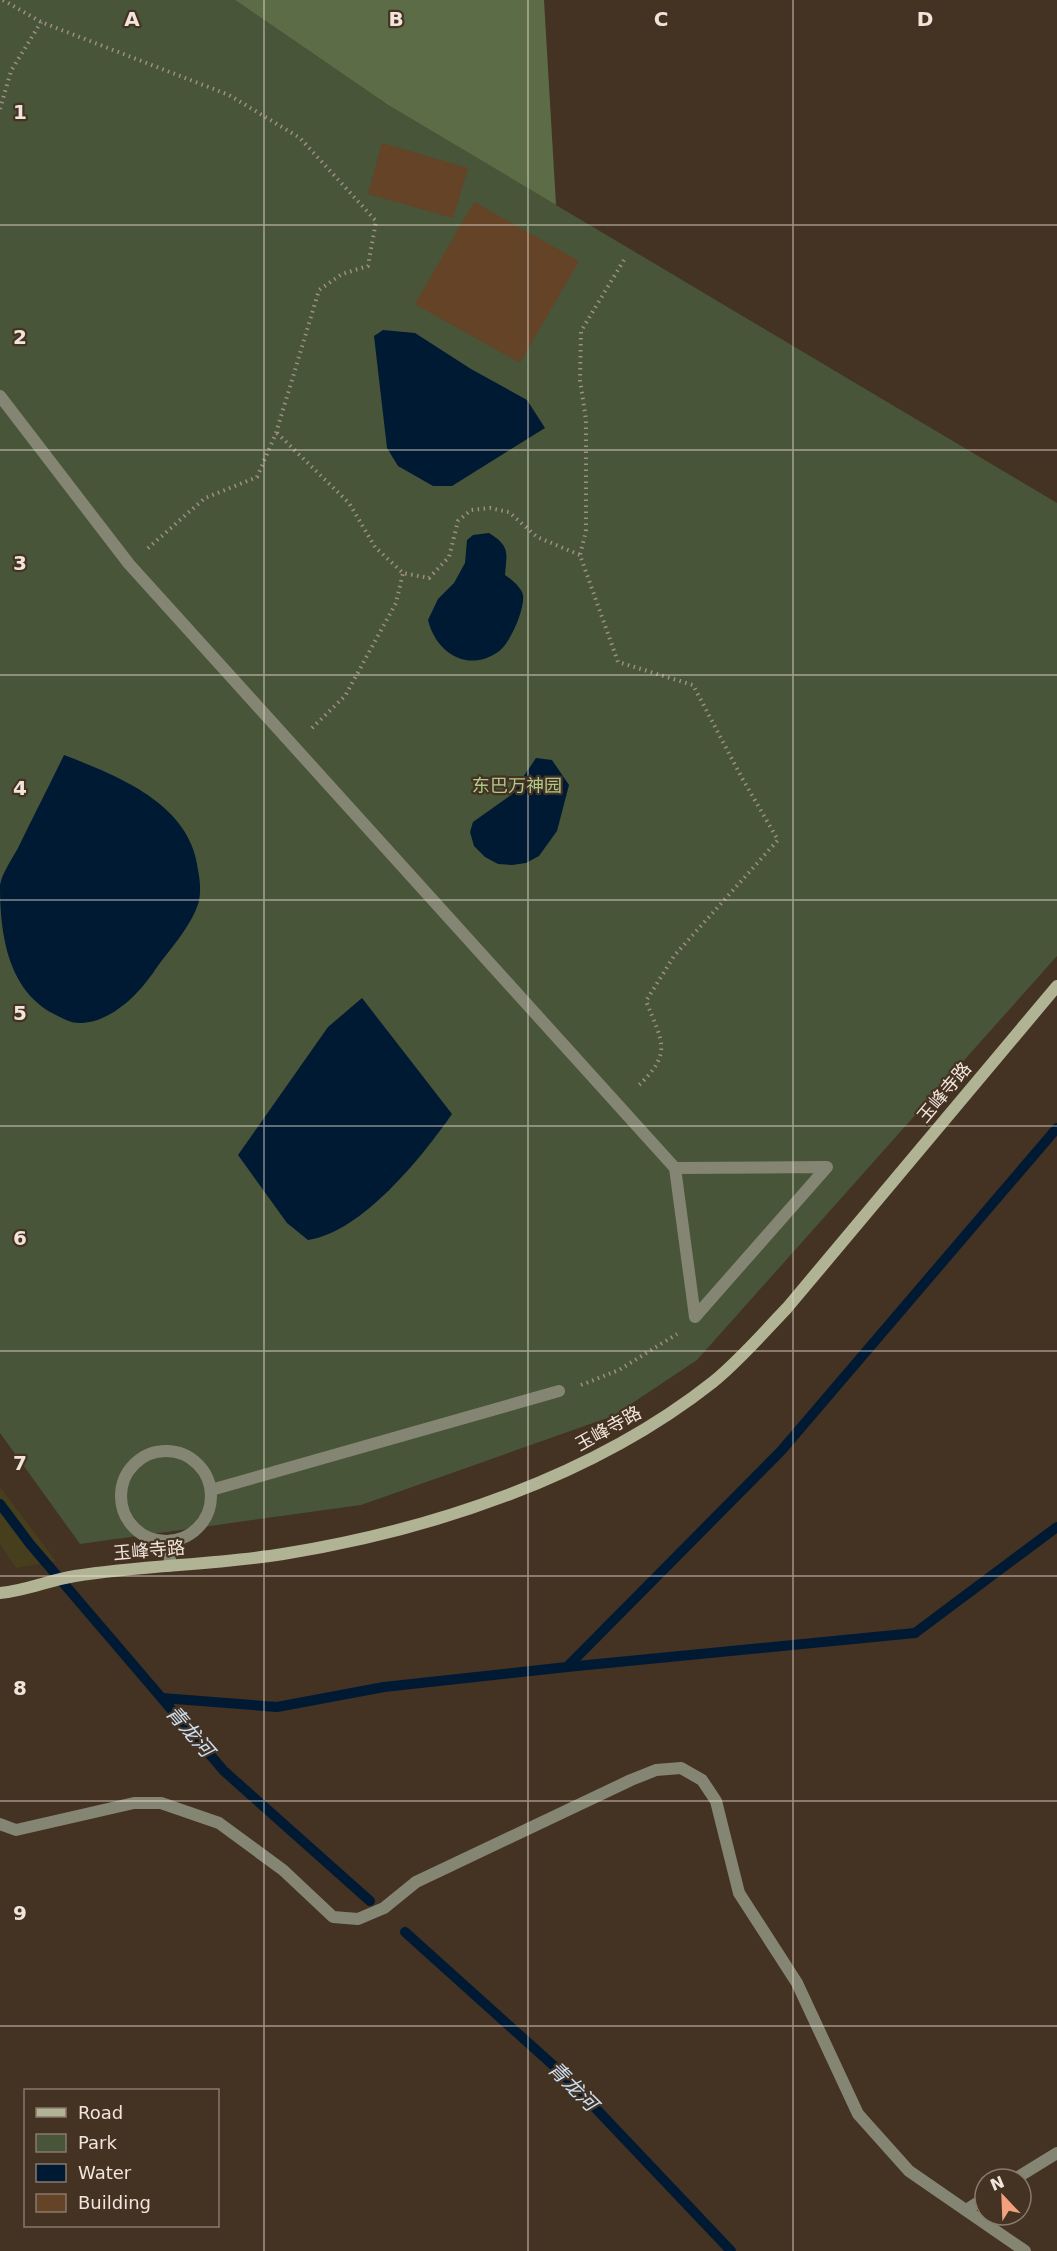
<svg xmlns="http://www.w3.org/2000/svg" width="1057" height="2251" font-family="'DejaVu Sans','Noto Sans SC',sans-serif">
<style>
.green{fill:#485538}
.forest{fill:#5c6c46}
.sand{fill:#463e1d}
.water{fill:#001a34}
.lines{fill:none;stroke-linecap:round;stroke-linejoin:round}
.stream{stroke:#001a34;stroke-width:10}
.building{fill:#644327}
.path{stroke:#9e8f82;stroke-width:4;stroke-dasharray:1.5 4.5;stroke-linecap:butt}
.lane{stroke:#848673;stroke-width:12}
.street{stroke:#848673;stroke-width:12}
.secondary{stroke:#b0b394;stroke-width:12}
.grid{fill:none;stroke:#f1e5db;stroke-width:1.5;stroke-opacity:0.55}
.labels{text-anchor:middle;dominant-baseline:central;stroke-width:4.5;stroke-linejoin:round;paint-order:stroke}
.park-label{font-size:18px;fill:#aeca8a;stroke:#443222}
.street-label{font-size:18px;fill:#f1e5db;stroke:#443222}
.water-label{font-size:20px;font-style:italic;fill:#cce1f6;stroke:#443222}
.grid-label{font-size:20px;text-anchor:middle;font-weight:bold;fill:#f1e5db;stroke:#443222;stroke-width:4.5;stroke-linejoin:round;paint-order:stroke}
</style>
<rect width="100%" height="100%" fill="#443222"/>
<!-- green -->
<path class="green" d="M0 0H235L388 105 1057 503V956L697 1360 613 1416 361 1505 80 1544 0 1433Z"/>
<!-- forest -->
<path class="forest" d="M235 0H544L556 205 388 105Z"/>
<!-- sand -->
<path class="sand" d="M0 1487 56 1561 16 1568 0 1544Z"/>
<!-- water -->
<g class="water">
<path d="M383 330 415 333 471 369 527 400 545 428 452 486H433L398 466 387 448 374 336Z"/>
<path d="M489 533C510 546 507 552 505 575 511 579 521 587 523 595 525 609 510 644 498 652 468 673 436 653 428 620L438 599 454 583 465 563 467 540 473 535Z"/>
<path d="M64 755C118 776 191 804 198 870 200 880 201 891 199 901 192 926 169 950 155 970 139 994 111 1023 79 1023 70 1023 62 1018 54 1014 8 990 0 935 0 885 2 873 12 859 18 848 33 817 49 786 64 755Z"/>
<path d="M536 758 552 760 569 785 557 831 539 856 526 863 512 865 498 864 485 857 474 846 470 832 473 822 511 795Z"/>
<path d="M362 998 452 1114C422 1157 362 1232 308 1240L287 1223 238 1155 328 1027Z"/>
</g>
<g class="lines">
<!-- stream -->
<g class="stream">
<path d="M0 1504 30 1544 224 1771 370 1901"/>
<path d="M567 1667 915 1633 1057 1527"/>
<path d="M162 1698 277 1707 384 1687 567 1667 781 1451 1057 1128"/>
<path d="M405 1932 564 2075 731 2251"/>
</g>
</g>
<!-- building -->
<g class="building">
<path d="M382 143 468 168 453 218 368 194Z"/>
<path d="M474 202 579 261 520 363 415 304Z"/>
</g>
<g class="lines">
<!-- path -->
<g class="path">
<path d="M3 0 41 22 229 95 300 138 376 221 368 266 342 274 319 290 276 433 257 477 205 498 147 549"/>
<path d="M0 109 11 71 41 22"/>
<path d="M624 260 581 331 580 380 586 420V531L580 555 618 662 693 685 742 778 778 840 674 956 646 1001C663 1044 673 1053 636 1088"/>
<path d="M277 433 349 503 375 547 403 573 429 578 449 557 458 521 471 510 490 508 509 512 537 537 580 555"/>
<path d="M312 728 345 696 396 603 403 573"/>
<path d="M581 1385 619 1370 677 1334"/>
</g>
<!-- lane -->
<g class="lane">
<circle cx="166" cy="1496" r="45"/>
<path d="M211 1490 559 1391"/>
<path d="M169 1566 172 1541"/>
<path d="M0 1824 16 1830 134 1803H161L219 1823 283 1870 333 1917 358 1919 384 1908 416 1882 631 1780 656 1770 681 1768 702 1780 716 1801 739 1893 797 1983 858 2114 909 2171 1025 2251"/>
<path d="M1015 2179 1057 2153"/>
<path d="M966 2210 985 2198"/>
</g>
<!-- street -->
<g class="street">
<path d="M0 396 129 564 675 1168"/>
<path d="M827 1167 695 1317 675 1168Z"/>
</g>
<!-- secondary -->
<path class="secondary" d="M0 1593C26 1591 49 1580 75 1576 144 1565 214 1565 283 1554 432 1530 593 1477 713 1382 740 1360 763 1333 787 1308L1057 986"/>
</g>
<!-- grid -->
<path class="grid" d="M264 0V2251M528 0V2251M793 0V2251M0 225H1057M0 450H1057M0 675H1057M0 900H1057M0 1126H1057M0 1351H1057M0 1576H1057M0 1801H1057M0 2026H1057"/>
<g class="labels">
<!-- park labels -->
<g class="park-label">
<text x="517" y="785">东巴万神园</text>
</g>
<!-- street labels -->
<g class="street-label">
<text transform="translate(944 1092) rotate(-50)">玉峰寺路</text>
<text transform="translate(608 1428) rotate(-29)">玉峰寺路</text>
<text transform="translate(149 1550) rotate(-5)">玉峰寺路</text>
</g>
<!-- water labels -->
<g class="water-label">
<text transform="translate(190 1731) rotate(49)">青龙河</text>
<text transform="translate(573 2086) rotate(45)">青龙河</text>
</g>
</g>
<g class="grid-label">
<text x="132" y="26">A</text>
<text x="396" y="26">B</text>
<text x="661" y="26">C</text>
<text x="925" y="26">D</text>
<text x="20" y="119">1</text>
<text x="20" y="344">2</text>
<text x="20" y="570">3</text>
<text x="20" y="795">4</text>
<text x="20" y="1020">5</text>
<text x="20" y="1245">6</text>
<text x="20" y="1470">7</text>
<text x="20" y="1695">8</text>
<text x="20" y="1920">9</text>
</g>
<!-- legend -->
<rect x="24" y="2089" width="195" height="138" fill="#443222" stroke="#897a6c" stroke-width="1.5"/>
<rect x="36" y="2108" width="30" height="9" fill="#b0b394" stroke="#897a6c" stroke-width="1.5"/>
<text x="78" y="2119" font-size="18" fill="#f1e5db">Road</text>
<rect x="36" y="2134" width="30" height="18" fill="#485538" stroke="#897a6c" stroke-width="1.5"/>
<text x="78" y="2149" font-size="18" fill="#f1e5db">Park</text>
<rect x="36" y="2164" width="30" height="18" fill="#001a34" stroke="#897a6c" stroke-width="1.5"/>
<text x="78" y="2179" font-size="18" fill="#f1e5db">Water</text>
<rect x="36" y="2194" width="30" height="18" fill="#644327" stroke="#897a6c" stroke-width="1.5"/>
<text x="78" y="2209" font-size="18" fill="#f1e5db">Building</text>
<!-- north arrow -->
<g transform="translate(1003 2197) rotate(337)"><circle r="28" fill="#443222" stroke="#897a6c" stroke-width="1.5"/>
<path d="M0-4.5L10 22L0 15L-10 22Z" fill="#f2a080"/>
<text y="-9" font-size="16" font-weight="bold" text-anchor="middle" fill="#f1e5db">N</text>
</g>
</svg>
